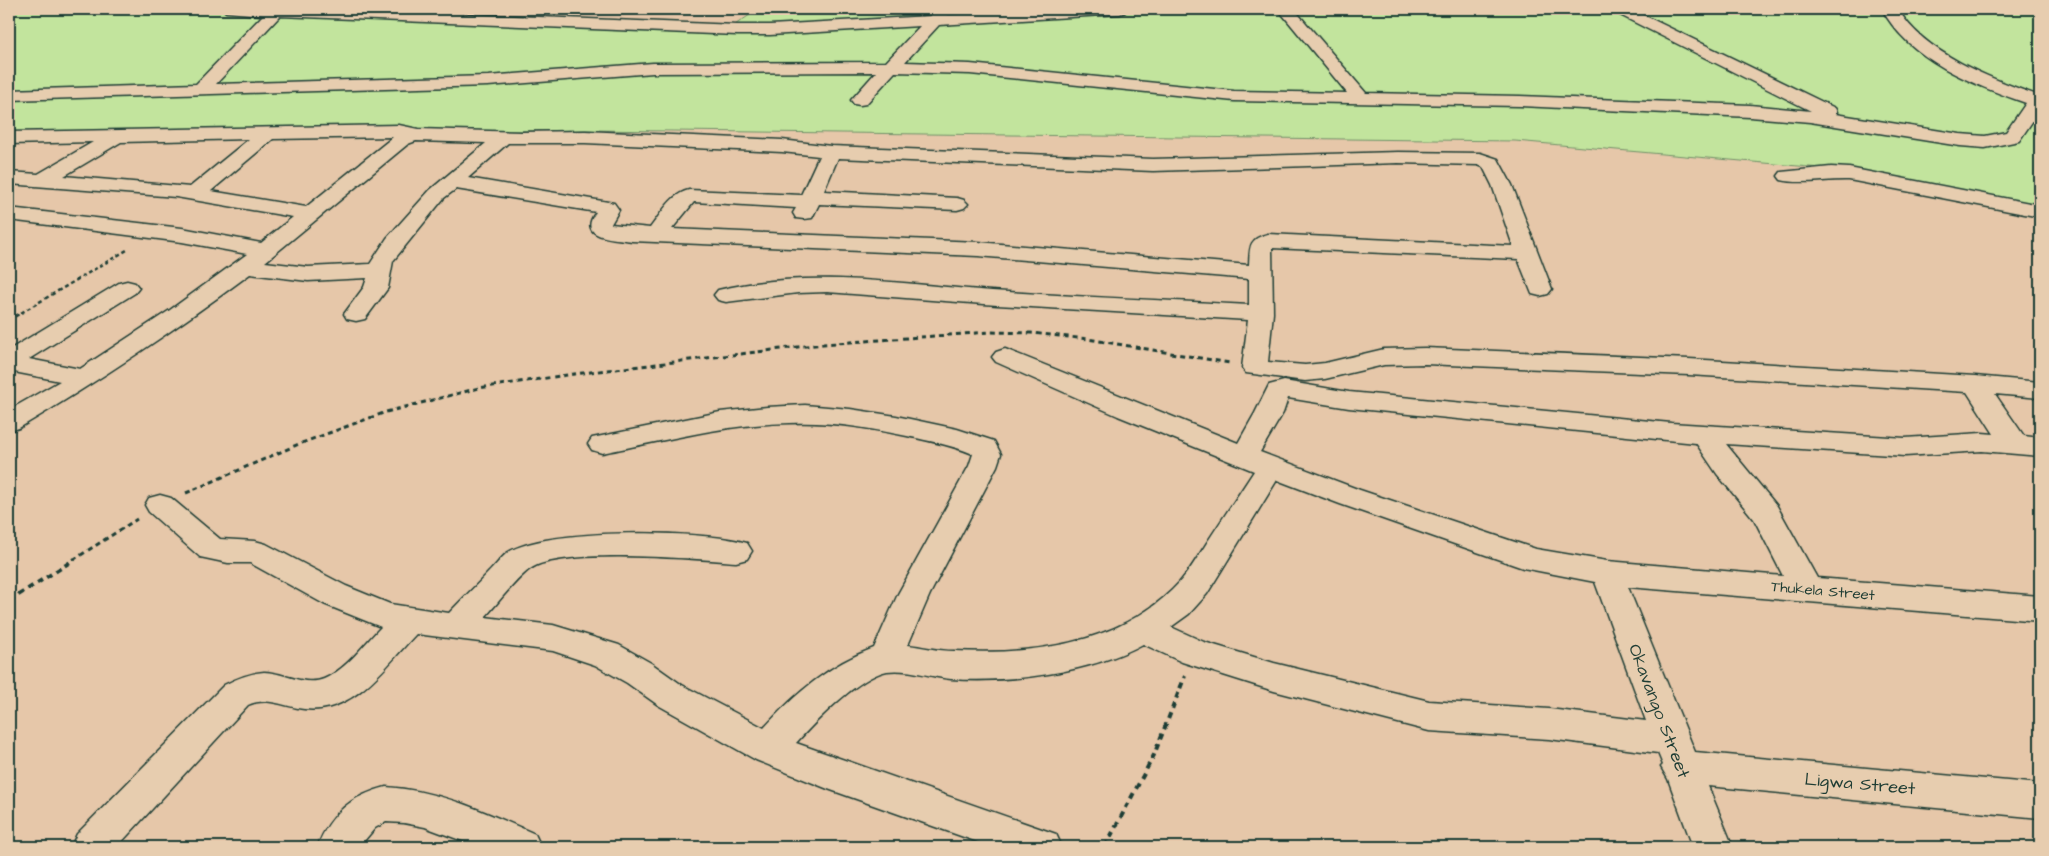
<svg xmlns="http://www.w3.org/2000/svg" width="2049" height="856" font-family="'Architects Daughter',sans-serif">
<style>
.green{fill:#c2e49d;stroke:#709068}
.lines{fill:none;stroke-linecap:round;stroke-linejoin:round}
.minor-casing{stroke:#1f3d34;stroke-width:3}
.path-far2{stroke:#1f3d34;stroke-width:2.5;stroke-dasharray:4 3;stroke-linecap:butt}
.path-far1{stroke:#1f3d34;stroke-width:3;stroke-dasharray:5 4;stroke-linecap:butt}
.path{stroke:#1f3d34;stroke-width:4;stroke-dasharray:6 5;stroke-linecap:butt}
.minor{fill:#e7cdaf;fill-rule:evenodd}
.labels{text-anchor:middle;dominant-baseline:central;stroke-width:4;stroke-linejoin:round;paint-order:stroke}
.street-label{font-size:15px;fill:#1f3d34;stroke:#e7cdaf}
.near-street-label{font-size:18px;fill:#1f3d34;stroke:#e7cdaf}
</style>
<rect width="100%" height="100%" fill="#e6c7a9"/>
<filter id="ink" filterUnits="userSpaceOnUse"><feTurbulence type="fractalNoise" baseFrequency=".02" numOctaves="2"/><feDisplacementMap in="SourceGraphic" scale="10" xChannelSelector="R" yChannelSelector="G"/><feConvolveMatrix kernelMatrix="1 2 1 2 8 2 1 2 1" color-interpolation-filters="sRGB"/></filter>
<g filter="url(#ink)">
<!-- green -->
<path class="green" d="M9 9H231L696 28H730L759 9H2040V214L1832 169 1515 141 589 130 192 136 9 142Z"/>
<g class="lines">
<!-- minor casing -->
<g class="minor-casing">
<g id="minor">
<path d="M223 9H337L737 25H770L930 16C935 10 938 9 946 11L947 15 1046 9H1128L1125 12 1120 14 939 25 905 62 970 64 1234 91 1347 93 1278 9H1294L1366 93 1520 96 1750 105 1811 111 1614 12 1611 9H1631L1835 108 1837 112 1835 114 1960 134 1985 136 2006 132 2026 103C1974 85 1909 60 1882 9H1898C1923 53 1993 80 2040 96V110L2019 141 1985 148 1960 146 1810 122 1750 117 1520 106 1234 101 970 74 895 72 866 104 860 105 854 104 851 100 876 72 653 73 488 86 9 100V90L196 84 263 15 226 12ZM280 16 737 35H770L920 26 886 62 653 63 488 76 216 84Z"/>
<path d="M399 125 418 129 522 132 585 131 782 140 831 146 1153 159 1398 152 1480 153 1498 159 1512 185 1552 289 1548 294 1540 296 1532 294 1518 259 1272 248 1273 313 1268 362 1305 365 1325 363 1384 349 1425 348 1689 359 1975 376 2040 382V398L1995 394 2024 436 2040 438V456L1982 451 1905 456 1726 444 1777 506 1817 578 2040 596V621L1628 587 1695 752 2040 784V818L1708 786 1733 847H1693L1668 779 1661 767 1663 765 1658 753 1549 739 1429 731 1274 691 1182 662 1143 644C1089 673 1012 683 951 679 932 677 906 668 887 671 858 677 816 721 796 743L1056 834 1062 847H992L828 789 756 760 658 705 627 683 595 665 553 651 416 634C386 665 354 715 304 709 285 707 268 696 248 705L117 847H71L77 834 224 685C236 679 249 673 264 672 283 672 305 687 324 679 347 669 364 644 381 627L324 604 250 563H228L200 557 149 512 145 505 149 498 160 495 171 498 220 539 255 541 266 544 346 586 390 604 449 613C462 599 476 586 489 572 495 566 501 558 507 553 543 527 705 530 747 543L752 551 747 559 736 562C695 559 561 547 530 569 516 579 497 604 485 617L553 625 619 645 651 663 682 685 764 728C795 694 830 664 874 648L898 594 969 466 973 454C952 445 929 441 907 436 869 428 829 421 790 423 726 424 664 441 602 453L592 450 588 444 592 438 720 412 767 407 805 405 850 409 896 416 957 429 994 441 1001 454 997 466 930 594 908 645C923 647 939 651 954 651 1028 655 1116 645 1172 590 1187 576 1197 558 1208 541 1223 518 1239 494 1254 471L1118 416 996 362 992 357 996 352 1005 349 1238 443 1255 413 1269 385 1284 381 1349 392 1671 423 1905 438 1982 433 1994 434 1967 392 1689 375 1425 364 1384 365 1325 379 1305 381 1246 373 1242 368 1248 320 997 305 827 292 798 293 726 302 718 300 714 295 718 290C806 268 902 284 992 291 1078 297 1163 300 1249 305V279L978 256 632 241C614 238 576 239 596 212L456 189 444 198 393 261 388 288 365 319 356 321 347 319 344 314 364 287 367 278 308 281 250 274C175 330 98 381 19 428L9 431V410L60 381 9 371V350L119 283 127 281 135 283 139 288 135 293 29 359 80 369 170 310 247 254 182 242 9 220V208L182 228 261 243 293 217 176 197 9 184V172L38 174 93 142 9 144V132ZM393 137 306 207 211 191 273 139ZM249 139 190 187 64 176 121 142ZM416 141 486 143 430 190 387 238 370 264 308 267 265 262 408 144ZM508 143H585L782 152 819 156 801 195 689 190C671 194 661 214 650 228L611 224 619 210 614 203 468 178ZM838 158 1153 171 1398 163 1478 165 1483 167 1492 185 1513 246 1268 234C1248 239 1250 247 1249 265L978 242 672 229 694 202 796 208 793 213 796 218 804 219 812 218 819 204 957 210 964 208 968 204 964 200 957 198 824 191ZM1288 398 1349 408 1696 443 1717 474 1754 519 1783 576 1607 561 1536 549 1360 490 1260 452 1283 413ZM1277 480 1340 504 1523 568 1595 582 1646 721 1549 709 1429 701 1274 663 1204 642 1171 627 1189 614 1207 594Z"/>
<path d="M1831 167 1849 168 2040 205V217L1849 180C1828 179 1801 185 1781 180L1778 176 1781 172Z"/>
<path d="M386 787C438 790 488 813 535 834L541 847H479L425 827 404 823 386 822 375 828 359 847H317C331 813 351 796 386 787Z"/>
</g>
</g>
<!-- path-far2 -->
<path class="path-far2" d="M9 320 127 250"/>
<!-- path-far1 -->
<g class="path-far1">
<path d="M186 493 299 444 386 412 479 388 574 374 823 344 991 332 1031 333 1088 339 1230 363"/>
<path d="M73 560 137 519"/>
</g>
<!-- path -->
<g class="path">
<path d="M9 601 75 559"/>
<path d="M1105 847 1154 755 1185 676"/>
</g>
<!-- minor -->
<use href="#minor" class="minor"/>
</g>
</g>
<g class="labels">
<!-- street labels -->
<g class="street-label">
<text transform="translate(1823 591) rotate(5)">Thukela Street</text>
</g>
<!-- near-street labels -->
<g class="near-street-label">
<text transform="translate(1659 711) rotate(69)">Okavango Street</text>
<text transform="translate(1860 784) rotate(5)">Ligwa Street</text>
</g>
</g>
<!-- margin -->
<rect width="2049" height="856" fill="none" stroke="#e7cdaf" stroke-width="30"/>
<rect x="15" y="15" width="2019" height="826" fill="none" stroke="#1f3d34" stroke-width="2" filter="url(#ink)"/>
</svg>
